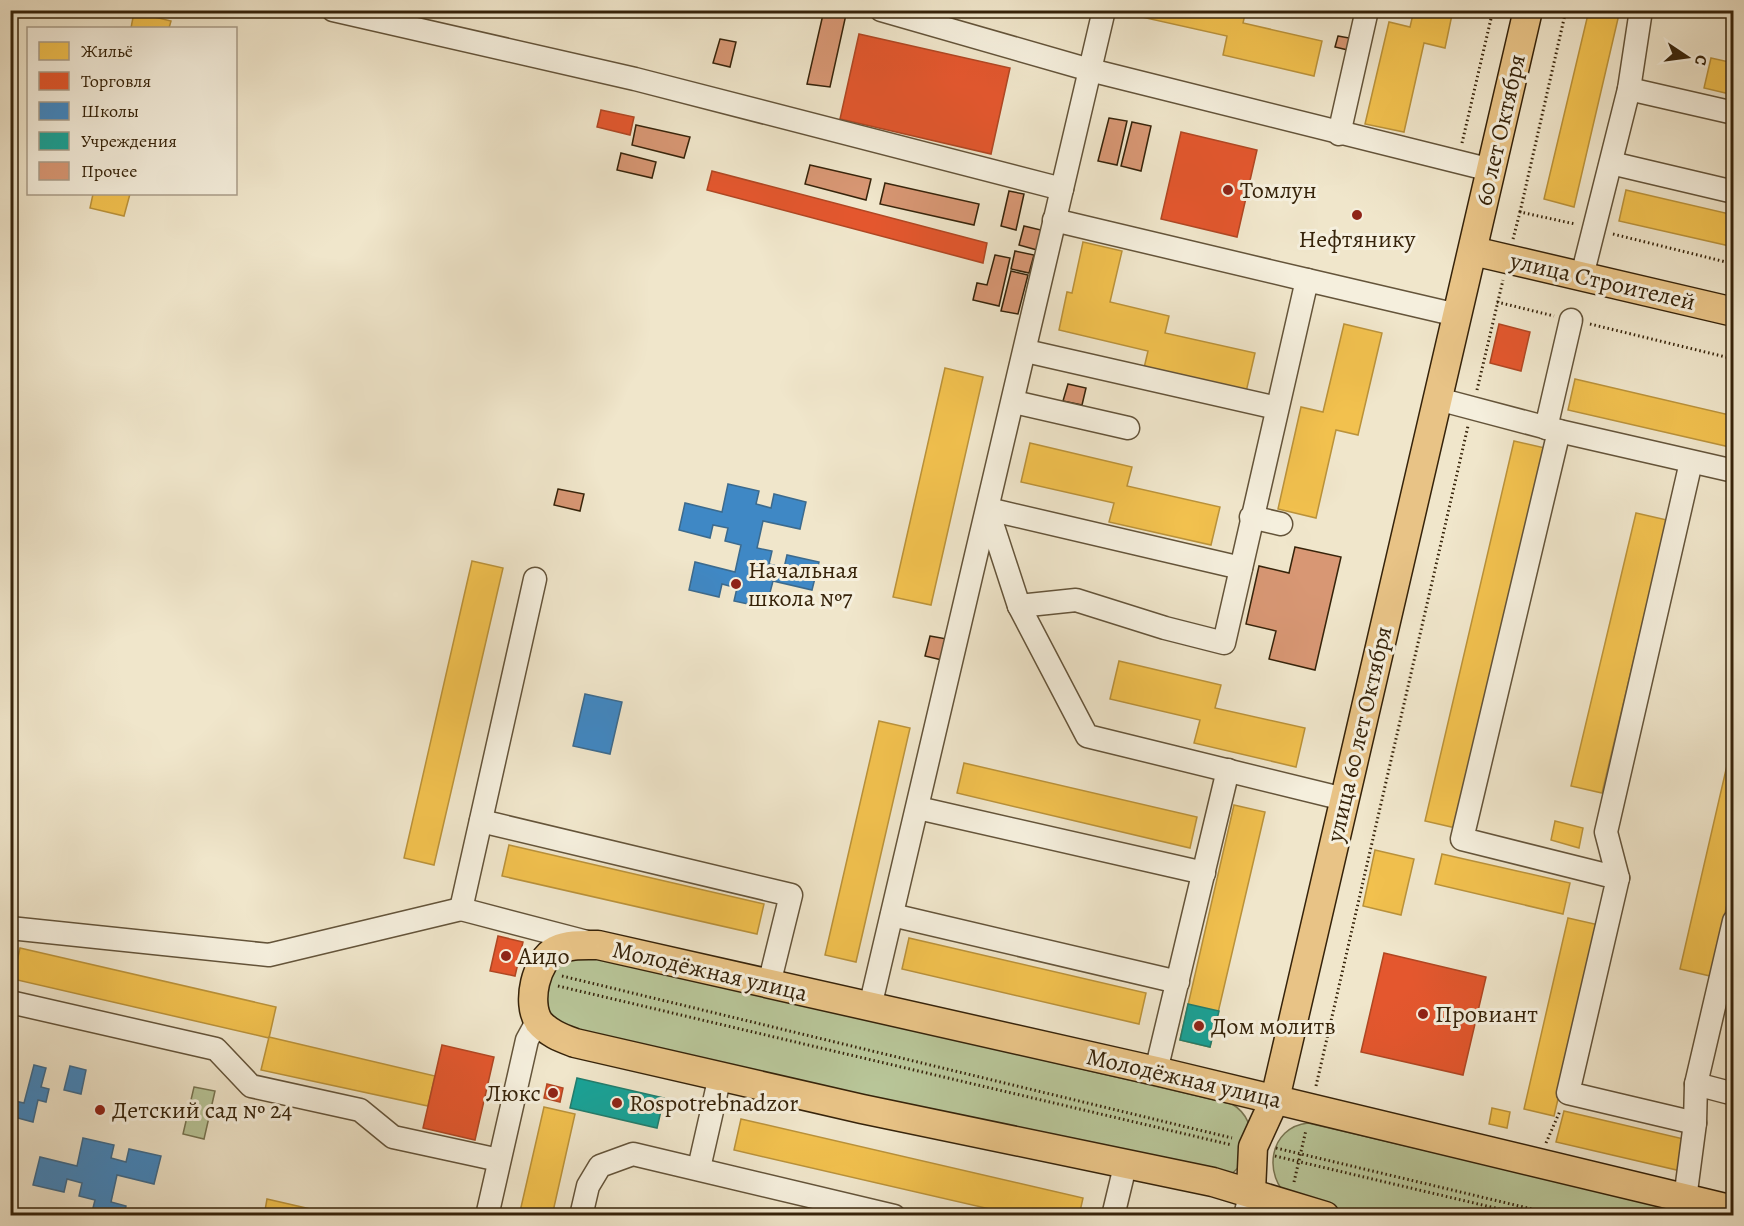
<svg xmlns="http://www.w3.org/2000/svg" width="1744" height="1226" font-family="Alegreya,serif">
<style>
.green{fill:#b8c598;stroke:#777451;stroke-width:1.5}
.homes{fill:#f2c14e;stroke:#ba923a;stroke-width:1.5}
.shops{fill:#e4572e;stroke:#b04723;stroke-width:1.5}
.schools{fill:#3f88c5;stroke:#3c6a8d;stroke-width:1.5}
.public{fill:#17a398;stroke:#207d6d;stroke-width:1.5}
.building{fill:#d89774;stroke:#36230a;stroke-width:1.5}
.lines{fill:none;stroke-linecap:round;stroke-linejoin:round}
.minor-casing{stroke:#64543a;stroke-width:25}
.major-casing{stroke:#36230a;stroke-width:31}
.path{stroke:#36230a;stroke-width:3;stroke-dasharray:1.5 3;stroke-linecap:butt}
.minor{stroke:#f5efdd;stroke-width:22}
.major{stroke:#e8c386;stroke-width:28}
.poi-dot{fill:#8f2418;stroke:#f5efdd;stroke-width:2}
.labels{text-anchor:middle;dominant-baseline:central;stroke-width:6;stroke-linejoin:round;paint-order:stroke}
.street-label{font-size:24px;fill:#36230a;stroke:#f5efdd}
.poi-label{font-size:24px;fill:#36230a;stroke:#f5efdd;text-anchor:start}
</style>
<rect width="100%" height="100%" fill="#f0e6cb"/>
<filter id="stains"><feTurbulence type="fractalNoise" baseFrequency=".00333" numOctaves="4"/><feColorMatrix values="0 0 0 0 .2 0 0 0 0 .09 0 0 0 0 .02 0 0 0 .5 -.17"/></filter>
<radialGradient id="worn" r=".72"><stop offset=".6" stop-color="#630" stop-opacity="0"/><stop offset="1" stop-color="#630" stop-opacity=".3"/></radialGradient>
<!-- green -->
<g class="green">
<path d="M587 954 1232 1104C1262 1122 1253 1163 1225 1178L568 1029 549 1012 545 983 560 961Z"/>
<path d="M194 1087 215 1091 204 1139 183 1134Z"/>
<path d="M1308 1123 1701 1215H1365L1290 1198C1262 1176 1269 1127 1308 1123Z"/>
</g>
<!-- homes -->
<g class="homes">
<path d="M1138 10H1246L1243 23 1322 41 1314 76 1223 55 1227 36 1137 16Z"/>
<path d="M1414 10H1453L1445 48 1424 43 1404 132 1365 124 1389 22 1410 27Z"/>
<path d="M1589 10H1620L1574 207 1544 199Z"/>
<path d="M134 12 171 21 169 28H131Z"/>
<path d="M1711 58 1734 63V95L1704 88Z"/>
<path d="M1626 190 1734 215V247L1619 221Z"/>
<path d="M93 194H130L124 216 90 208Z"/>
<path d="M1083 242 1122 251 1110 302 1169 316 1165 333 1255 353 1246 392 1144 368 1148 351 1059 330 1067 292 1072 293Z"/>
<path d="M1344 324 1382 333 1358 435 1336 430 1316 518 1278 509 1301 407 1323 412Z"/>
<path d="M945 368 983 377 931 605 893 597Z"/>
<path d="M1575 379 1734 416V448L1568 410Z"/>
<path d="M1514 441 1545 448 1456 828 1425 821Z"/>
<path d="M1030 443 1132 467 1127 486 1220 507 1211 545 1109 522 1114 503 1021 482Z"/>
<path d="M1636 513 1667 520 1602 793 1571 786Z"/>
<path d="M472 561 503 568 434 865 404 858Z"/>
<path d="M1119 661 1221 685 1215 708 1305 728 1296 767 1194 743 1200 720 1110 699Z"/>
<path d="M879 721 910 728 856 962 825 955Z"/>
<path d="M1734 735V875L1710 976 1680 969Z"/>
<path d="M964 763 1197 817 1190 848 957 793Z"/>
<path d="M1234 805 1265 812 1210 1047 1180 1040Z"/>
<path d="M1555 821 1583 828 1579 848 1551 840Z"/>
<path d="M509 845 764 904 757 934 502 876Z"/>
<path d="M1375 850 1414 859 1401 915 1363 906Z"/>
<path d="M1442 854 1570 883 1563 914 1435 884Z"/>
<path d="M1568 918 1599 925 1554 1116 1524 1109Z"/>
<path d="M909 938 1146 993 1139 1024 902 969Z"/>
<path d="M20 948 276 1007 269 1038 13 979Z"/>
<path d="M269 1037 435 1076 428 1106 261 1070Z"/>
<path d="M544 1107 575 1114 552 1216H519Z"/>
<path d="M1492 1108 1510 1112 1507 1128 1489 1124Z"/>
<path d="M1564 1111 1688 1140 1681 1171 1556 1142Z"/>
<path d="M741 1119 1083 1198 1079 1216H1020L734 1150Z"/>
<path d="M267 1199 341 1216H264Z"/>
</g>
<!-- shops -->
<g class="shops">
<path d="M859 34 1010 68 991 154 840 119Z"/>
<path d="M601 110 634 117 630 135 597 127Z"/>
<path d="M1181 132 1257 150 1237 237 1161 219Z"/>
<path d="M712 171 987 243 983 263 707 190Z"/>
<path d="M1499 324 1530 332 1521 371 1490 363Z"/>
<path d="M498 936 523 942 515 976 490 971Z"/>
<path d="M1384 953 1486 977 1463 1075 1361 1052Z"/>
<path d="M442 1045 494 1057 475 1140 423 1128Z"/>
<path d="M547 1084 563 1088 560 1102 544 1098Z"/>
</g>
<!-- schools -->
<g class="schools">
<path d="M728 484 759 491 756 504 771 508 774 494 806 502 800 529 763 521 757 548 772 551 769 564 784 568 787 555 819 562 812 590 773 581 766 608 734 601 737 588 722 584 719 597 689 590 695 562 735 572 741 545 725 541 728 528 713 525 710 538 679 530 685 503 722 512Z"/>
<path d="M585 694 622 702 610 754 573 746Z"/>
<path d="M34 1065 46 1068 41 1087 49 1089 46 1102 38 1100 33 1122 10 1116V1100L24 1103Z"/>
<path d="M70 1066 86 1070 81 1094 64 1090Z"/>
<path d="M83 1138 114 1145 111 1158 126 1162 129 1149 161 1156 154 1184 117 1175 111 1202 126 1206 124 1216H91L95 1200 79 1196 82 1183 67 1179 64 1192 33 1185 40 1157 77 1166Z"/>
<path d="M141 1209 169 1216H140Z"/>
</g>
<!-- public -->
<g class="public">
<path d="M1188 1004 1219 1011 1210 1047 1180 1040Z"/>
<path d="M577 1078 664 1098 657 1128 570 1108Z"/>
</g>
<!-- building -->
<g class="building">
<path d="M824 10H847L830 87 807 84Z"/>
<path d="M1338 36 1355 39 1352 51 1335 47Z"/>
<path d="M720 39 736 42 730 67 713 63Z"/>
<path d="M1109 118 1127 121 1117 165 1098 161Z"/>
<path d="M1132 122 1151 126 1141 171 1121 166Z"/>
<path d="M636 125 690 137 684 158 632 145Z"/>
<path d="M621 153 656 162 652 178 617 170Z"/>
<path d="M810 165 871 179 866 200 805 184Z"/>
<path d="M885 183 979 204 974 225 880 204Z"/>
<path d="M1009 191 1024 194 1016 230 1001 226Z"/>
<path d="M1024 226 1041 230 1037 250 1019 245Z"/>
<path d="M1015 251 1034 255 1029 273 1011 269Z"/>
<path d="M995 255 1010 258 999 306 973 300 977 283 987 285Z"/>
<path d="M1011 271 1028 275 1018 314 1001 311Z"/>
<path d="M1068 384 1086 388 1082 405 1063 401Z"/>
<path d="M558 489 584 494 580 511 554 505Z"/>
<path d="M1295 547 1341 557 1315 670 1269 659 1276 631 1246 624 1259 566 1289 573Z"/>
<path d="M930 636 947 639 942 660 925 656Z"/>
</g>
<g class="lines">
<!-- minor casing -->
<g class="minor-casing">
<g id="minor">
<path d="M333 10 635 79 1062 189"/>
<path d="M881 10 1090 70 1491 170"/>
<path d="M1629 89 1734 113"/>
<path d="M1339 134 1367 10"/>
<path d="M1611 163 1734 192"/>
<path d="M1054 220 1307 280"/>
<path d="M1582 276 1629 89 1641 10"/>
<path d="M1026 351 1277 408"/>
<path d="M1438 399 1559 431 1734 471"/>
<path d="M1014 402 1128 428"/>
<path d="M1546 428 1571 320"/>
<path d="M1559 431 1462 839 1618 878 1568 1093 1695 1123"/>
<path d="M988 509 1241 568"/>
<path d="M988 511 1019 606 1087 736 1344 799"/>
<path d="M1251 517 1281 524"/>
<path d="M535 579 461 909 587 942"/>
<path d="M1019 606 1076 600 1165 628 1224 643 1307 280 1457 315"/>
<path d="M918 808 1204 873"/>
<path d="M481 821 791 895 769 984"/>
<path d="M1618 878 1606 832 1691 462"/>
<path d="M892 915 1178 982"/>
<path d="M10 928 269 955 461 909"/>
<path d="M10 1002 216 1049 251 1086 360 1110 393 1137 499 1160"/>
<path d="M870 1007 1104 10"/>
<path d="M1156 1071 1228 770"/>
<path d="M1696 1084 1734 1094"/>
<path d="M699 1168 720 1076"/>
<path d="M1685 1199 1695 1123 1696 1084 1734 921"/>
<path d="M487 1216 527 1040 538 1020"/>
<path d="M581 1216 588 1186 600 1166 633 1154 894 1216"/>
<path d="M1113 1216 1126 1162"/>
<path d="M1245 1216 1251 1191"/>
</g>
</g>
<!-- major casing -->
<g class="major-casing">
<g id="major">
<path d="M1473 251 1734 312"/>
<path d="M1251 1191 1253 1147 1275 1099 1528 10"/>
<path d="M1325 1216 1213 1182 862 1109 575 1043C562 1038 548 1033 539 1022 526 1003 536 960 556 950 570 944 583 945 598 945L1156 1071 1734 1210"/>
</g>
</g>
<!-- path -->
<g class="path">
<path d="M1462 143 1493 10"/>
<path d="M1520 212 1566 10"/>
<path d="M1613 234 1734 264"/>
<path d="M1513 239 1520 212 1575 224"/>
<path d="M1497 302 1554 316"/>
<path d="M1590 324 1734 359"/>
<path d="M1477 390 1503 280"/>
<path d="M562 976 1232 1138"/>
<path d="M558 986 1232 1145"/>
<path d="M1316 1086 1468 426"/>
<path d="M1546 1143 1560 1111"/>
<path d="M1276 1148 1561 1216"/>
<path d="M1275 1156 1529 1216"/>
<path d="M1294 1182 1306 1130"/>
</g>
<!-- minor -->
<use href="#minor" class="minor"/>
<!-- major -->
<use href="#major" class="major"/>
</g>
<!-- markers -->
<g class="poi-dot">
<circle cx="1228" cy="190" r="6"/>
<circle cx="1357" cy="215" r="6"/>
<circle cx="736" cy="584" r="6"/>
<circle cx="506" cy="956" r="6"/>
<circle cx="1423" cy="1014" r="6"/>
<circle cx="1199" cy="1026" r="6"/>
<circle cx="553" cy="1093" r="6"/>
<circle cx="617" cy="1103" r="6"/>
<circle cx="100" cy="1110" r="6"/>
</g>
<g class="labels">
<!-- street labels -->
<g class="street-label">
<text transform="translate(1500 130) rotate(-77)">60 лет Октября</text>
<text transform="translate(1603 281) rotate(13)">улица Строителей</text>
<text transform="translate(1359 734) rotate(-77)">улица 60 лет Октября</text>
<text transform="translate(710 971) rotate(13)">Молодёжная улица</text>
<text transform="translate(1184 1078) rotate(13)">Молодёжная улица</text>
</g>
<!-- poi labels -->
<g class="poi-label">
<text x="1240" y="190">Томлун</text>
<text x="1357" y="239" text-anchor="middle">Нефтянику</text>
<text x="748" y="570">Начальная<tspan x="748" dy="28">школа №7</tspan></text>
<text x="518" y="956">Аидо</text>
<text x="1435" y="1014">Провиант</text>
<text x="1211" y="1026">Дом молитв</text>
<text x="541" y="1093" text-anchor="end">Люкс</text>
<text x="629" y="1103">Rospotrebnadzor</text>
<text x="112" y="1110">Детский сад № 24</text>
</g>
</g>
<!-- margin -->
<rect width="1744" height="1226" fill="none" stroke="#f0e6cb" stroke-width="36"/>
<rect x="12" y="12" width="1720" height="1202" fill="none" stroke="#36230a" stroke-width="3"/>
<rect x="18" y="18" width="1708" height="1190" fill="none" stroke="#36230a" stroke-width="1.5"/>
<!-- legend -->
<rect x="27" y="27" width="210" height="168" fill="#f5efdd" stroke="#a99d89" stroke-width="1.5"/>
<rect x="39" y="42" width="30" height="18" fill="#f2c14e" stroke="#a99d89" stroke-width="1.5"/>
<text x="81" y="57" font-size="18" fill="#36230a">Жильё</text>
<rect x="39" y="72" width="30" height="18" fill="#e4572e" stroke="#a99d89" stroke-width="1.5"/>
<text x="81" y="87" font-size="18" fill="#36230a">Торговля</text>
<rect x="39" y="102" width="30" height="18" fill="#3f88c5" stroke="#a99d89" stroke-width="1.5"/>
<text x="81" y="117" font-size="18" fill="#36230a">Школы</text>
<rect x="39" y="132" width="30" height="18" fill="#17a398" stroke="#a99d89" stroke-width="1.5"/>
<text x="81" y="147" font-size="18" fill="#36230a">Учреждения</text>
<rect x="39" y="162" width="30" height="18" fill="#d89774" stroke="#a99d89" stroke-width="1.5"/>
<text x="81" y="177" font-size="18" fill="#36230a">Прочее</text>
<!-- north arrow -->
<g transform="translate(1687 57) rotate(103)" stroke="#f5efdd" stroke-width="4.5" paint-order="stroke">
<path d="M0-4.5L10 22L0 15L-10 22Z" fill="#36230a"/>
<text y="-9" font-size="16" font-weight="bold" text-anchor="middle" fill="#36230a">С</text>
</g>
<rect width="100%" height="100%" filter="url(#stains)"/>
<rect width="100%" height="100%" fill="url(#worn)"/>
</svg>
